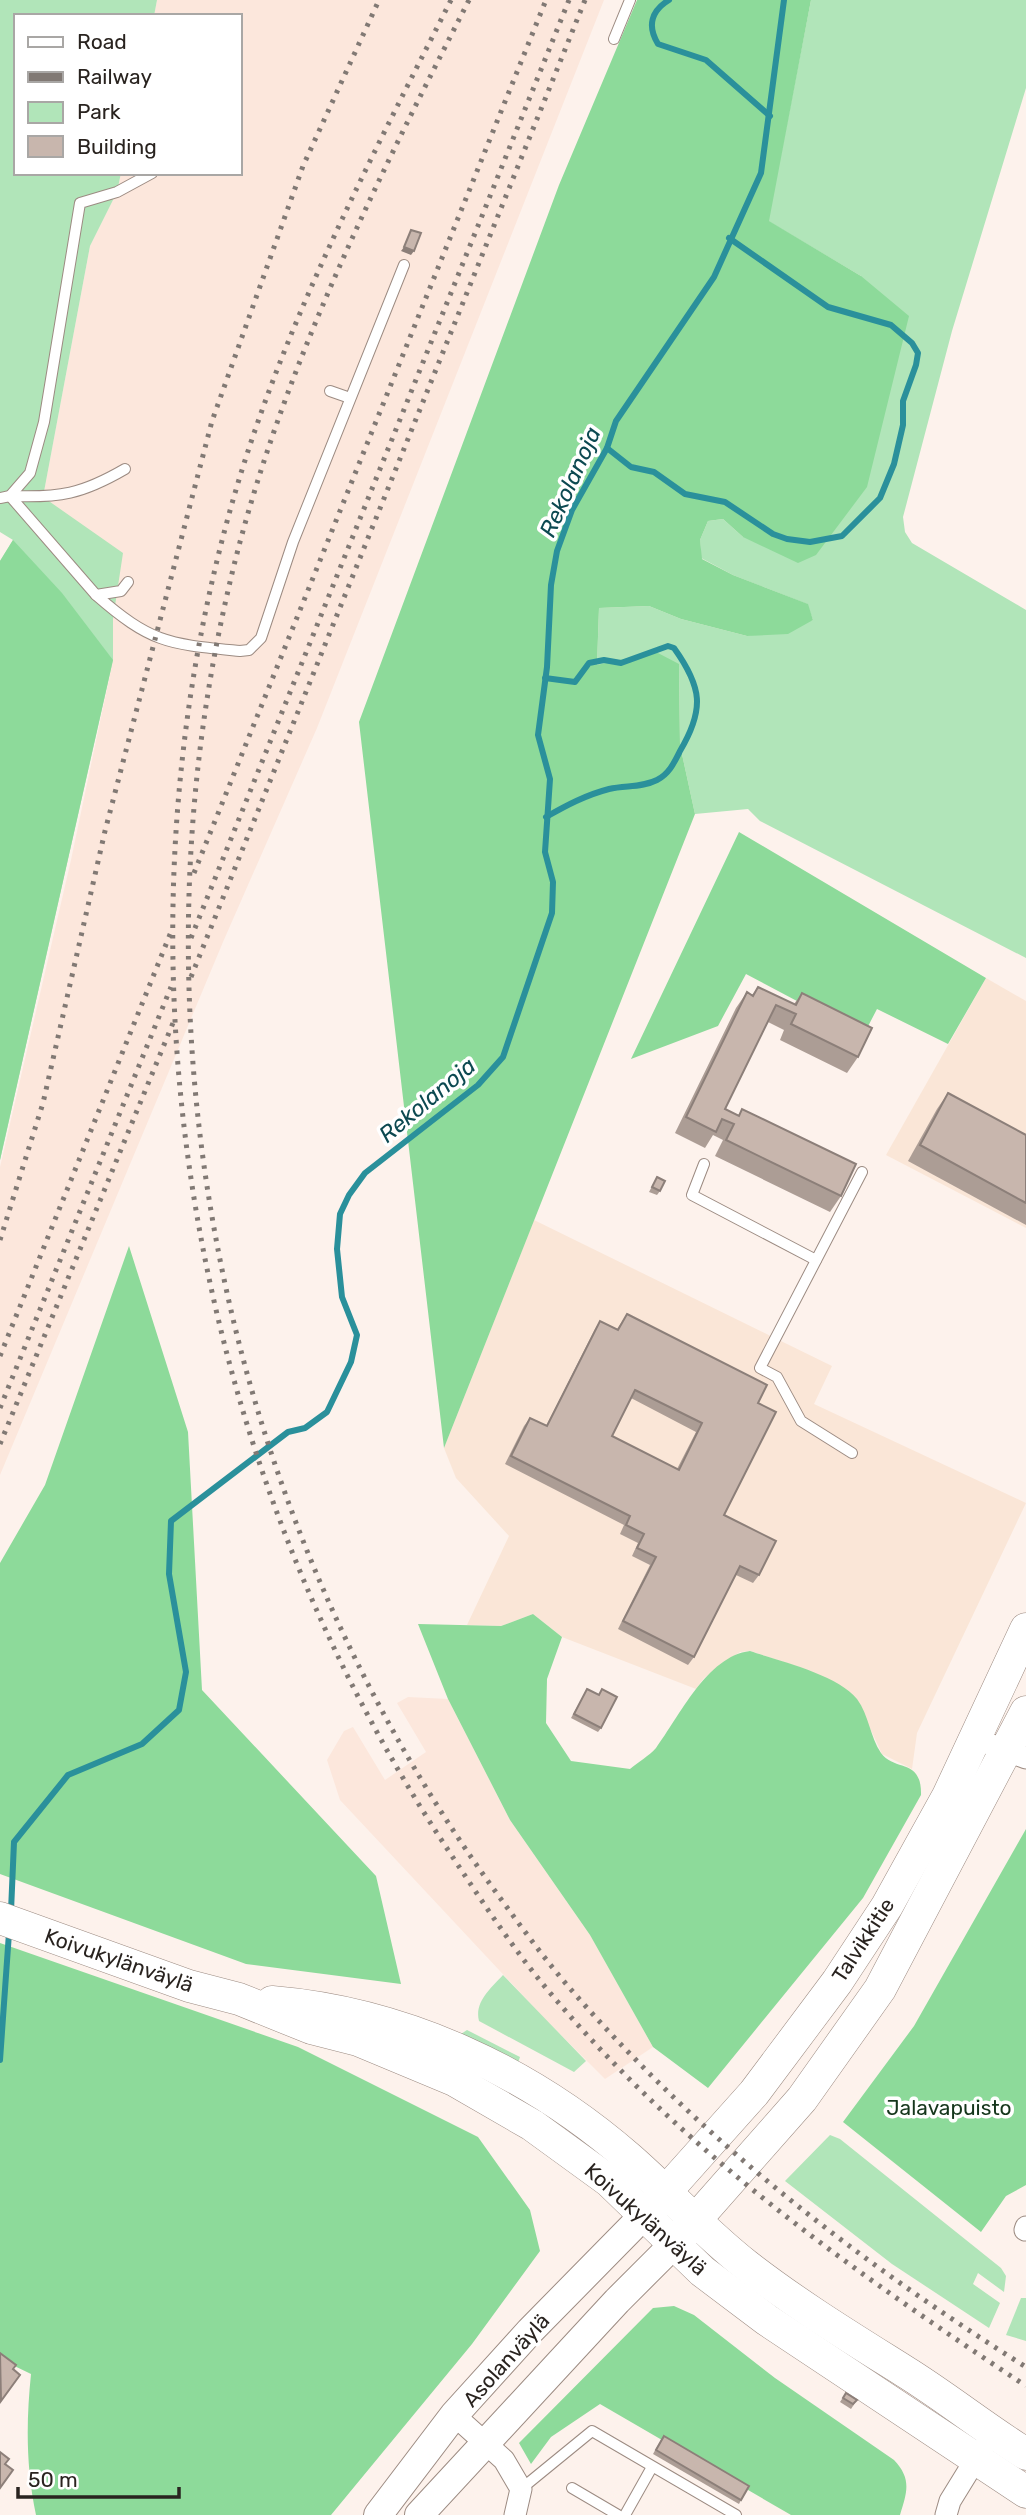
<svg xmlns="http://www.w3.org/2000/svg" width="1026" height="2515" font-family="Rubik,sans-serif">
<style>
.built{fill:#fce7dc}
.education{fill:#fae6d7}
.green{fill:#b1e5b9}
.forest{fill:#8dda9a}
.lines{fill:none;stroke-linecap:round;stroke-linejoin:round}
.stream{stroke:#2a909b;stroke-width:6}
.service-casing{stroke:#9c8b82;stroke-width:12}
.minor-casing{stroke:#9c8b82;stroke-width:23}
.secondary-casing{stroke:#9c8b82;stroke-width:30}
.primary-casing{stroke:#9c8b82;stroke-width:33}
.service{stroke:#fff;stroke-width:10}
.minor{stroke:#fff;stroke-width:21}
.secondary{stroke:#fff;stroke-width:28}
.primary{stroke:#fff;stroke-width:32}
.rail{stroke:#817974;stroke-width:5;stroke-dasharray:3.5 7;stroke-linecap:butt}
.wall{fill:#ac9d95;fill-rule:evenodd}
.shaded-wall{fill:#8c7f79}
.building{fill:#c8b6ad;stroke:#8c7f79;stroke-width:2;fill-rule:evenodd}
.labels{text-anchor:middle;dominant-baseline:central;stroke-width:7;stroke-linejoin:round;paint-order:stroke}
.street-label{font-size:21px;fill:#29231f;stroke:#fff}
.park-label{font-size:21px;fill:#15361c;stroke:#fff}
.water-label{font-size:23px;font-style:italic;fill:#0c4951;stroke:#fff}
</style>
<rect width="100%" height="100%" fill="#fdf2ec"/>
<!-- built -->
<g class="built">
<path d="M157 0H604L317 728 223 942 0 1475V1167L71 860 113 660V619L43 497 90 246 117 192 121 173H240V16H154Z"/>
<path d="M408 1697 448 1699 510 1820 590 1935 653 2047 605 2079 543 2017 340 1800 327 1760 344 1731 353 1727 385 1780 426 1752 397 1703Z"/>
</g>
<!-- education -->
<g class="education">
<path d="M986 978 1026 1001V1228L886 1155Z"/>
<path d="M534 1220 832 1366 814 1404 1026 1503 917 1733 912 1769 882 1754 856 1698 805 1669 750 1651 740 1652 704 1678 696 1689 562 1637 533 1614 501 1626 467 1625 509 1536 456 1478 444 1448Z"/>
</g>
<!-- green -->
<g class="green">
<path d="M0 0H157L154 16H16V173H121L117 192 90 246 43 497 123 553 113 619V660L0 1160V561L13 540 0 532Z"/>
<path d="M811 0H1026V88L952 331 903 517 905 532 912 543 1026 610V958L760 821 748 809 695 814 680 745 679 664 597 665 599 608 649 606 681 619 747 636 813 620 807 604 733 575 701 558 700 540 708 521 723 519 743 537 861 276 768 221Z"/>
<path d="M503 1975 586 2061 574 2072 479 2021C474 2002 491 1988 503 1975Z"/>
<path d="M467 2030 520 2057 518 2063 461 2034Z"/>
<path d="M830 2135 840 2139 1001 2268 1006 2276 1004 2292 978 2273 973 2284 1000 2303 989 2328 892 2264 785 2181Z"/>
<path d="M1021 2298H1026V2341L1006 2335Z"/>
</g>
<!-- forest -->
<g class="forest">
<path d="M637 0H811L769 221 861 276 909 316 867 487 816 555 798 563 743 537 723 519 708 521 700 540 702 559 733 575 808 604 813 620 788 634 747 636 681 619 649 606 599 608 597 665 656 652 679 664 680 745 695 814 444 1448 359 722 559 185Z"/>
<path d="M13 540 62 593 113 660 0 1160V561Z"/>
<path d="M739 832 986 978 948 1044 877 1009 863 1036 746 974 718 1026 631 1059Z"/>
<path d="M129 1246 188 1432 202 1690 376 1876 401 1984 246 1964 0 1874V1563L45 1485Z"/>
<path d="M533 1614 562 1637 547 1679 546 1723 571 1761 630 1769C638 1762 649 1756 656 1748 679 1717 707 1656 750 1651 779 1661 837 1674 857 1699 869 1715 870 1737 881 1753 895 1772 922 1758 921 1795L863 1898 708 2088 653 2047 590 1935 510 1820 448 1699 418 1624 501 1626Z"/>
<path d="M1026 1829V2185L1006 2196 981 2232 843 2122 914 2026Z"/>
<path d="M0 1943 298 2047 478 2137 530 2210 540 2251 472 2344 331 2515H36C26 2467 26 2423 31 2374L0 2359Z"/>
<path d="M674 2306 694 2315 775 2378 894 2460C912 2479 907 2492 900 2515H791L600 2404 551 2437 531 2464 519 2443 653 2308Z"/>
</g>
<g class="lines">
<!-- stream -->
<g class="stream">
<path d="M669 0C651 11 647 26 658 44L706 60 770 116"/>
<path d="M607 448 631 467 654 472 685 494 725 502 773 534 787 539 810 542 842 536 880 498 894 464 903 425V401L916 365 918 353 912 343 891 325 828 307 729 238"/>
<path d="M545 678 575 682 589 663 604 660 621 663 668 646 674 648C702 687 705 709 680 751 674 763 669 774 657 780 641 788 626 785 609 789 586 795 567 805 546 817"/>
<path d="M11 1911 14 1842 68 1775 142 1744 179 1710 186 1672 169 1574 171 1521 288 1432 305 1428 327 1412 351 1362 357 1335 342 1297 337 1249 340 1214 349 1195 365 1173 478 1085 503 1057 552 913 553 882 545 852 550 779 538 735 547 667 551 585 557 551 572 510 607 448 616 421 714 277 761 173 784 0"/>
<path d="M0 2060 9 1933"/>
</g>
<!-- service casing -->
<g class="service-casing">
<g id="service">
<path d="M614 39 630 0"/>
<path d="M330 391 350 398"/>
<path d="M10 496 96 595 121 591 128 582"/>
<path d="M10 496C60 498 82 494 125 469"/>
<path d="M0 498 10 496 30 473 44 422 80 203 117 192 152 173"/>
<path d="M96 595C152 644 169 644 240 651L249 650 261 638 293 542 404 265"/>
<path d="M704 1164 692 1195 816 1260"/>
<path d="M852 1453 801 1421 777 1377 760 1368 862 1172"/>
<path d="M572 2488 618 2515"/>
<path d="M521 2489 592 2431 736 2515"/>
<path d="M625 2515 652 2467"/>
</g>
</g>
<!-- minor casing -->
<g class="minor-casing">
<g id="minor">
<path d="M976 1739 1026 1758"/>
<path d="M1025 2230 1026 2227"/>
<path d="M454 2415 504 2460 521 2489 515 2515"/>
<path d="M946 2515 950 2501 982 2449"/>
</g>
</g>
<!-- secondary casing -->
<g class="secondary-casing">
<g id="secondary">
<path d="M378 2515 454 2415 530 2331 645 2214"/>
<path d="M419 2515 617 2301 675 2243"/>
</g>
</g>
<!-- primary casing -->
<g class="primary-casing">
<g id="primary">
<path d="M0 1918 189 1986 239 1999 311 2028 358 2040 454 2080 532 2125 609 2181 702 2271 767 2320 1026 2492"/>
<path d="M272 2002C404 2013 529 2071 629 2158 669 2193 704 2232 746 2265 796 2304 850 2337 904 2371 946 2397 984 2428 1026 2454"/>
<path d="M653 2206 754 2093 837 1982 887 1906 948 1796 1026 1629"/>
<path d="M683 2234 802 2099 880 1989 1026 1712"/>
</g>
</g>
<!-- service -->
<use href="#service" class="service"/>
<!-- minor -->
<use href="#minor" class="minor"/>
<!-- secondary -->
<use href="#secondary" class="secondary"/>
<!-- primary -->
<use href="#primary" class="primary"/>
<!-- rail -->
<g class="rail">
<path d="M451 0C368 164 281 329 231 507 103 963 190 1464 452 1856 485 1906 518 1956 557 2001 690 2157 857 2274 1026 2386"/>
<path d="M469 0C372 190 274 385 227 595 126 1038 226 1516 490 1884 517 1921 544 1959 574 1993 704 2142 859 2262 1026 2367"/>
<path d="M194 873 546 0"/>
<path d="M191 938 569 0"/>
<path d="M191 977 585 0"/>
<path d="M0 1240 43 1103 105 831 212 421 303 166 379 0"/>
<path d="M0 1356 171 932"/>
<path d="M0 1408 171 987"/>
<path d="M0 1444 173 1023"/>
</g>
</g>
<!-- wall -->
<g class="wall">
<path d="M758 987 794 1004 802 993 858 1057 847 1073 780 1040 784 1030 768 1022 725 1109 738 1116 742 1109 841 1196 830 1212 715 1156 723 1140 713 1135 705 1148 675 1133 736 1008 747 992 752 995Z"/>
<path d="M948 1093 1026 1135V1225L908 1161 937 1109Z"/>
<path d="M657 1177 660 1191 657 1195 649 1192Z"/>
<path d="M627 1314 758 1403 724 1515 759 1575 753 1583 736 1575 694 1657 688 1665 618 1629 650 1565 632 1556 638 1543 620 1534 624 1525 505 1464 524 1426 530 1418 546 1426 595 1329 600 1321 617 1329ZM631 1398 696 1432 677 1469 612 1436Z"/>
<path d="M587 1689 598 1695 601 1728 598 1732 571 1718Z"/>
<path d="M846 2393 857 2400 851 2409 840 2402Z"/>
<path d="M661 2440 741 2500 739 2504 653 2454Z"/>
</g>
<!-- shaded-wall -->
<path class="shaded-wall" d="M404 247 414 251 411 255 401 251Z"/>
<!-- building -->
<g class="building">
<path d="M411 230 421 233 414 251 404 247Z"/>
<path d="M758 987 796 1005 802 993 872 1028 858 1057 791 1024 796 1014 776 1005 725 1109 739 1116 742 1109 856 1164 841 1196 726 1140 734 1124 722 1119 716 1132 686 1117 747 992 753 996Z"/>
<path d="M948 1093 1026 1135V1203L920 1145Z"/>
<path d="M657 1177 665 1181 660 1191 652 1187Z"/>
<path d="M627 1314 767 1385 758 1403 776 1412 724 1515 776 1541 759 1575 740 1566 694 1657 623 1621 656 1557 637 1548 644 1534 626 1525 630 1516 511 1456 530 1418 547 1426 600 1321 618 1330ZM635 1390 702 1423 679 1470 612 1436Z"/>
<path d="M587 1689 599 1695 602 1689 617 1697 601 1728 574 1714Z"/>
<path d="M0 2353 16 2365 13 2369 20 2375 1 2401Z"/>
<path d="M846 2393 857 2400 853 2404 843 2398Z"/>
<path d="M664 2436 749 2486 741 2500 656 2450Z"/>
<path d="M0 2452 9 2459 5 2464 13 2470 0 2488Z"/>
</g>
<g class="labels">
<!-- street labels -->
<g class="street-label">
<text transform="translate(863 1940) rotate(-57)">Talvikkitie</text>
<text transform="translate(119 1960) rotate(19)">Koivukylänväylä</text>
<text transform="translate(646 2219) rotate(42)">Koivukylänväylä</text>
<text transform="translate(506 2360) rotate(-48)">Asolanväylä</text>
</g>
<!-- park labels -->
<g class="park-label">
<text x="949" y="2107">Jalavapuisto</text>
</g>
<!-- water labels -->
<g class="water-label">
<text transform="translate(570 482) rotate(-66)">Rekolanoja</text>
<text transform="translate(427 1100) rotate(-40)">Rekolanoja</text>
</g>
</g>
<!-- legend -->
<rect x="14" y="14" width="228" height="161" fill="#ffffff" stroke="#a9a7a5" stroke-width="2"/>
<rect x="28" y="37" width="35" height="10" fill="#ffffff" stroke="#a9a7a5" stroke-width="2"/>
<text x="77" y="49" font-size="21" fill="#29231f">Road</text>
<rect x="28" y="72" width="35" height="10" fill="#817974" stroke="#a9a7a5" stroke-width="2"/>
<text x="77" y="84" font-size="21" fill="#29231f">Railway</text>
<rect x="28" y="102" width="35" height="21" fill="#b1e5b9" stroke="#a9a7a5" stroke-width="2"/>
<text x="77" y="119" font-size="21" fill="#29231f">Park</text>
<rect x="28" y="136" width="35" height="21" fill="#c8b6ad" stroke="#a9a7a5" stroke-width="2"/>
<text x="77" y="154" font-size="21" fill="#29231f">Building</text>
<!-- scale -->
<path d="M18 2487v10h161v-10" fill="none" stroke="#29231f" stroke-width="3.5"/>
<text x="28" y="2487" font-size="21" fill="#29231f" stroke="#ffffff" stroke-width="5" paint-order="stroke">50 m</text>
</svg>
